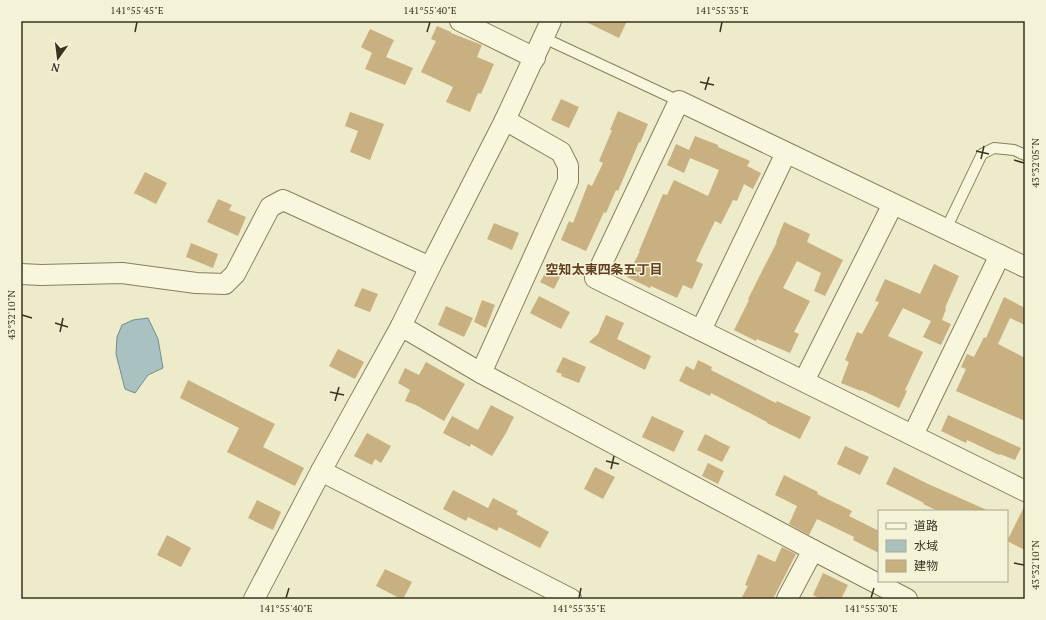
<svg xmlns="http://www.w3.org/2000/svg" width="1046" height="620" font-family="'PT Serif','Noto Sans JP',serif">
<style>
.water{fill:#a9c1c0;stroke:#708f8f}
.building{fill:#c9b081}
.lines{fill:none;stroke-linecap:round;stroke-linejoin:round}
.service-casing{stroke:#887f5e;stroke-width:12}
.minor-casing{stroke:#887f5e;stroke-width:22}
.service{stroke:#f8f6dc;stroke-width:10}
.minor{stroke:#f8f6dc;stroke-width:20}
.ticks{fill:none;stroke:#393321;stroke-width:1.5}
.labels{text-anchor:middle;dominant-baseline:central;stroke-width:3;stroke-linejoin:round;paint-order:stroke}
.neighbourhood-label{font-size:13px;font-weight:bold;fill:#644023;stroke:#f4f3d8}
.neatline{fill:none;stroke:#393321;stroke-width:1.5}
.ticks-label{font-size:10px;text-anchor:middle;fill:#393321}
</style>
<rect width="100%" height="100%" fill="#edebc9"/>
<!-- water -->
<path class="water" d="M148 318 158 339 163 368 148 375 135 393 125 389 116 354 117 337 122 325 133 320Z"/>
<!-- building -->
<g class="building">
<path d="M584 21H627L619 38Z"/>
<path d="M437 26 451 32V33L482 45 477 57 494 64 481 94 478 93 470 112 446 102 453 87 421 72 436 41 431 39Z"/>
<path d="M370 29 394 40 386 57 413 68 405 85 365 69 372 53 361 47Z"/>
<path d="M561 99 579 107 569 128 551 120Z"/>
<path d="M618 111 648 124 640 143 639 142 618 191 616 190 606 213 604 212 586 251 561 240 569 221 573 223 588 184 592 186 603 163 599 161 612 130H610Z"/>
<path d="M350 112 384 124 370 160 350 152 358 131 345 126Z"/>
<path d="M695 136 718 145V147L750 161 747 166 761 173 753 189 744 184 737 201 733 200 721 224 715 221 696 261 703 264 692 289 683 285 677 298 651 286 650 288 627 277 640 251H639L663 194 667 195 674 180 708 196 719 170 690 158 684 173 667 165 676 144 689 150Z"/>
<path d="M145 172 167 183 156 204 134 193Z"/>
<path d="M218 199 232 205 229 210 246 217 238 236 207 222Z"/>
<path d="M784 222 810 234 807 242 843 260 825 296 814 291 821 273 797 261 783 288 810 301 794 332 799 334 790 353 757 339 756 341 734 330 749 300 748 299 760 275 777 242H776Z"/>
<path d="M494 223 519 233 512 250 487 239Z"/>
<path d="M191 243 218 254 213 268 186 257Z"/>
<path d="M934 264 959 276 945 308 946 309 942 320 951 324 941 345 923 337 931 321 903 308 888 336 923 352 905 390 907 391 899 408 861 390V391L841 383 849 362 845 360 857 332 862 334 879 302 875 301 885 279 920 294Z"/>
<path d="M548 268 561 275 554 289 540 282Z"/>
<path d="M362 288 378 294 370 312 354 306Z"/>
<path d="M539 296 570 312 561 329 530 313Z"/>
<path d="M1004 297 1025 308V325L1010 318 998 344 1025 358V421L956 391 966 369 961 367 967 354 974 357 984 337 986 338Z"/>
<path d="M482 300 495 305 486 328 474 322Z"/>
<path d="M446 306 473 318 464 337 438 325Z"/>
<path d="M606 315 624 323 617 339 651 356 645 370 589 342 598 334Z"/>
<path d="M338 349 364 362 355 379 329 366Z"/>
<path d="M563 357 586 367 579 383 561 376 562 374 556 372Z"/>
<path d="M698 360 712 367 711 370 776 403 777 401 811 417 800 439 767 423V422L711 393 710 396 679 381 686 366 694 370Z"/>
<path d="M426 362 465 384 444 421 416 405 405 401 410 390 398 383 405 368 419 375Z"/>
<path d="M188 380 275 424 263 447 304 468 295 486 227 452 239 428 180 398Z"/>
<path d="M491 405 514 417 506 433 492 456 471 444 470 447 443 433 452 416 478 430Z"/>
<path d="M948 415 1021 448 1015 460 1000 454 999 455 967 440 966 443 941 431Z"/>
<path d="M652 416 684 431 674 452 642 437Z"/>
<path d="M367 433 391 446 381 463 375 459 372 465 354 456Z"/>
<path d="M705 434 730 447 722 462 697 450Z"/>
<path d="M845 446 869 457 860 475 837 464Z"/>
<path d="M708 463 724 471 718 484 702 476Z"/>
<path d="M595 467 615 477 603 499 584 489Z"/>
<path d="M894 467 926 483 989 511H938L923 504 924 503 886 484Z"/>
<path d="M784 475 818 492 817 494 852 511 849 516 879 531V553L853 540 854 537 817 519 809 535 789 524 797 506 775 495Z"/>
<path d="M453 490 488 508 493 498 518 511 516 514 549 532 540 548 499 527 497 531 468 517 466 521 443 509Z"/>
<path d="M257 500 281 512 273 530 248 518Z"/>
<path d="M1025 505V550L1007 541Z"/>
<path d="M167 535 191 548 181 567 157 555Z"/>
<path d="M782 547 796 554 773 599H741L748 586 745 585 758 554 775 562Z"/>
<path d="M385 569 412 582 403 599H401L376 586Z"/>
<path d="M823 573 848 585 841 599H821L813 595Z"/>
</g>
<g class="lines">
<!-- service casing -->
<g class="service-casing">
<g id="service">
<path d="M544 38 679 101"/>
<path d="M946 229 982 154 994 148 1014 150 1025 155"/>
</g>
</g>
<!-- minor casing -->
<g class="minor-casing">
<g id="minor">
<path d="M460 21 535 58"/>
<path d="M1025 267 679 101 595 278 1025 491"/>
<path d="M21 274 41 275 122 273 196 283 225 284 235 274 270 207 283 200 430 267"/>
<path d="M401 326 481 373 813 550 907 599"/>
<path d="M701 330 786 153"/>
<path d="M481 373 568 181V166L561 152 505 120"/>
<path d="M804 381 893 204"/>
<path d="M913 435 1000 255"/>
<path d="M321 471 571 599"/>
<path d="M254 599 321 471 401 326 430 267 505 120 551 21"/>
<path d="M787 599 813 550"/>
</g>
</g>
<!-- service -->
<use href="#service" class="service"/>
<!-- minor -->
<use href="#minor" class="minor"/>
</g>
<!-- ticks -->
<path class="ticks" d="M135 32 137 22M427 32 430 22M720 32 722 22M700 82 714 85M705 90 709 77M976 151 989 154M981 159 984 146M1014 160 1024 163M22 315 32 318M55 323 68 327M60 332 63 318M330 392 344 395M335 401 339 387M606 461 619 464M611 469 614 456M1014 563 1024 565M286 598 289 588M579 598 581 588M871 598 874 588"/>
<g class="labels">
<!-- neighbourhood labels -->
<g class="neighbourhood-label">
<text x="604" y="269">空知太東四条五丁目</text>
</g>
</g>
<!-- border -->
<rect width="1046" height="620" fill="none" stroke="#f4f3d8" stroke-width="44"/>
<!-- legend -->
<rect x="878" y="510" width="130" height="72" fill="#f4f3d8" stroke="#a9a68f"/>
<rect x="886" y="523" width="20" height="6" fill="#f8f6dc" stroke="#a9a68f"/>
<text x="914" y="530" font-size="12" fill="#393321">道路</text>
<rect x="886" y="540" width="20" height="12" fill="#a9c1c0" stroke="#a9a68f"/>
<text x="914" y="550" font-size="12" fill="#393321">水域</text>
<rect x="886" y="560" width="20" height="12" fill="#c9b081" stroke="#a9a68f"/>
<text x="914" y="570" font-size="12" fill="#393321">建物</text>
<!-- north arrow -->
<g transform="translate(58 58) rotate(194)" stroke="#f4f3d8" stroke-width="3" paint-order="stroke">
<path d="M0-3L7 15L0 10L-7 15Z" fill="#393321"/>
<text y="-6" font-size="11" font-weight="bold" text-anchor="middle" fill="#393321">N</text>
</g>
<rect x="22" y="22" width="1002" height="576" class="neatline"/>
<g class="ticks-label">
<text x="137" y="14">141°55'45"E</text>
<text x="430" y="14">141°55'40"E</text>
<text x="722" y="14">141°55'35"E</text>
<text transform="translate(1035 163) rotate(-90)" y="4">43°32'05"N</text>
<text transform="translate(11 315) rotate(-90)" y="4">43°32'10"N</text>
<text transform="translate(1035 565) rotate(-90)" y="4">43°32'10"N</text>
<text x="286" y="612">141°55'40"E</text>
<text x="579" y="612">141°55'35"E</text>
<text x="871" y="612">141°55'30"E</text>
</g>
</svg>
